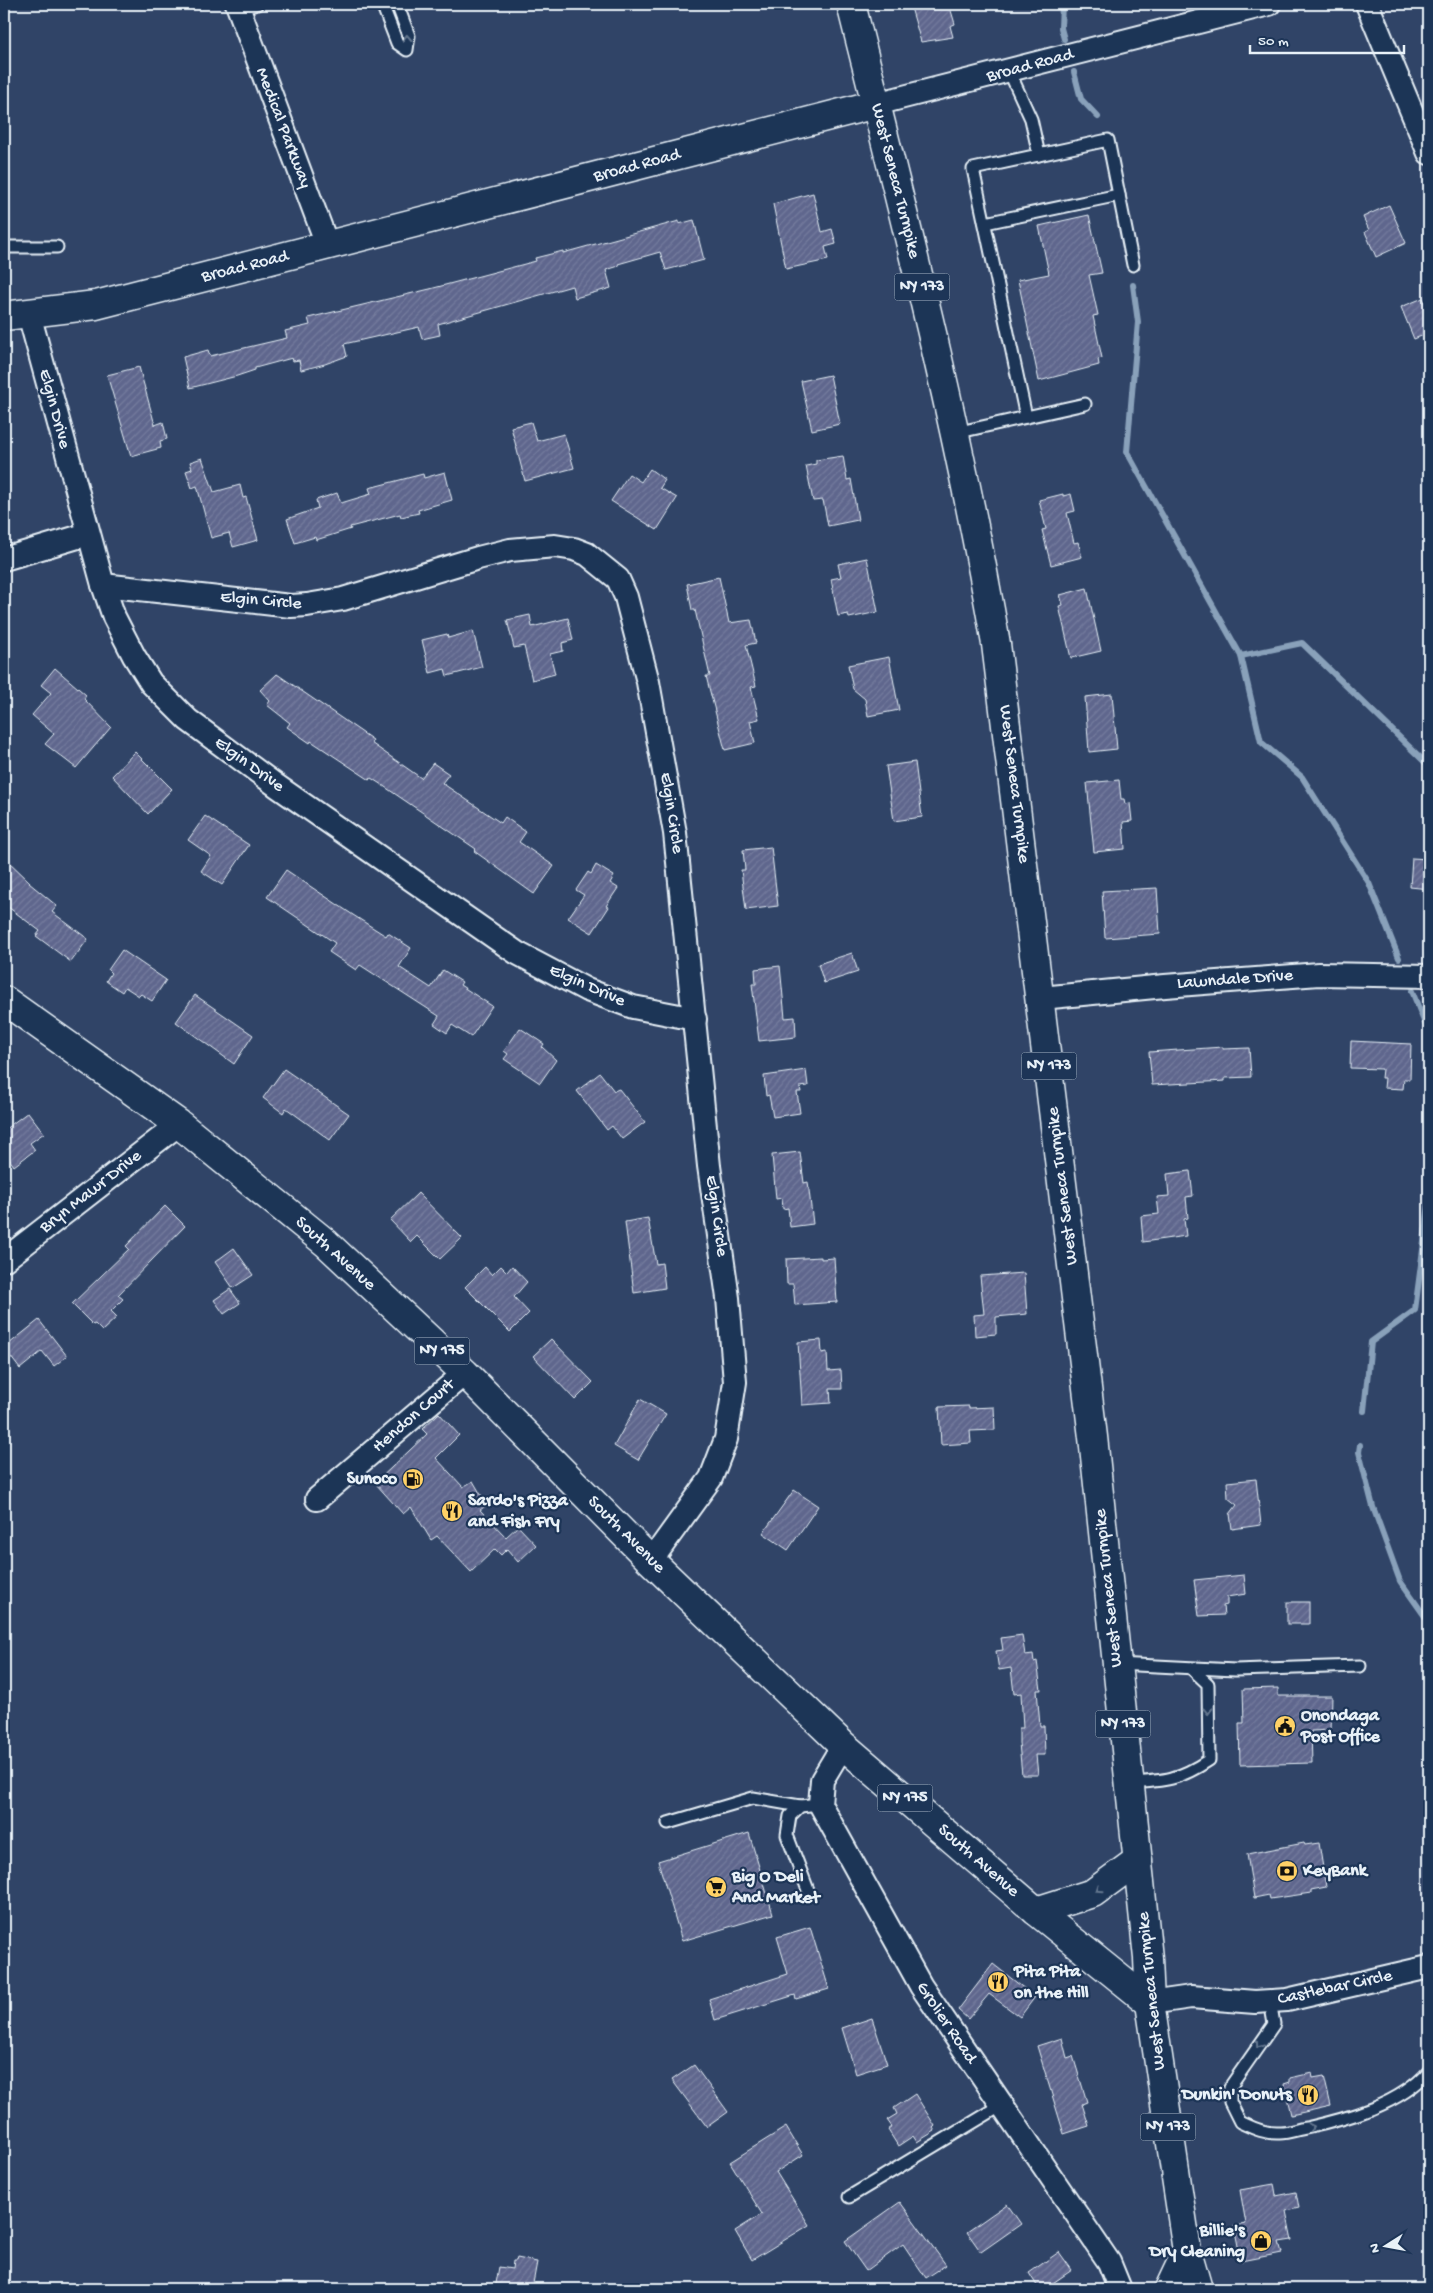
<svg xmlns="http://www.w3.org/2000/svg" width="1433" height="2293" font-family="'Gochi Hand',sans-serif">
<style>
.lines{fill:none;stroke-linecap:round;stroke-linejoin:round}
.stream{stroke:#89a1ba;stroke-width:6}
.building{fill:url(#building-hatch);stroke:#e8f1f8}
.lane-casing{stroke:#e8f1f8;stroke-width:15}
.street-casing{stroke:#e8f1f8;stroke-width:26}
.secondary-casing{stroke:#e8f1f8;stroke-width:31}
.primary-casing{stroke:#e8f1f8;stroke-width:31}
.lane{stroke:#1d3557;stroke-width:11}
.street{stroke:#1d3557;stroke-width:22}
.secondary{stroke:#1d3557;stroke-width:28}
.primary{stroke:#1d3557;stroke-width:28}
.oneway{stroke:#64778f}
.labels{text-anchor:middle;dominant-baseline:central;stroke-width:4.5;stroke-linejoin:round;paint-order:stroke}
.shield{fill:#1d3557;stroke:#abb9c8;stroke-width:1}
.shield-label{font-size:16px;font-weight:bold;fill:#e8f1f8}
.street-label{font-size:18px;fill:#e8f1f8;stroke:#1d3557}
.poi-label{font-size:18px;font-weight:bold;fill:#e8f1f8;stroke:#1d3557;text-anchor:start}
</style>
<defs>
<pattern id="building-hatch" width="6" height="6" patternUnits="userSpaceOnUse" patternTransform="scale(1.25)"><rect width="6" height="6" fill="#5e668d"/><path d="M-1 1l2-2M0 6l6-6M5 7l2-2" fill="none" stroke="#757c9e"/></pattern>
</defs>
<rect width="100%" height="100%" fill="#304467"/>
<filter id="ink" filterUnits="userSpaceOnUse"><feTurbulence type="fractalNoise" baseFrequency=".02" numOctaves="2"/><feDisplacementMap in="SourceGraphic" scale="10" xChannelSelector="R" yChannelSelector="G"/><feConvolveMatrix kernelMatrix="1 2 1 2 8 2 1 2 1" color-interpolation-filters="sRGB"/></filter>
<g filter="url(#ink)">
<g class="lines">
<!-- stream -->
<g class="stream">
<path d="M1062 4 1061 28 1064 39"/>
<path d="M1074 72 1081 99 1098 117"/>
<path d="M1133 285 1138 322 1127 452 1241 656 1261 742 1302 777 1369 883 1399 958"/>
<path d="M1241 656 1302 643 1429 766"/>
<path d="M1412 991 1429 1034"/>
<path d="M1364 1411 1371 1342 1415 1310 1429 1204"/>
<path d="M1360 1445 1359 1452 1373 1507 1400 1581 1429 1622"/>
</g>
</g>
<!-- building -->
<g class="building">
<path d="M910 4H949L955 24 950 26 953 37 921 42Z"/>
<path d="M813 193 822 232 832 229 836 244 825 247 828 260 786 269 773 204Z"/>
<path d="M1389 205 1406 243 1376 257 1365 232 1369 230 1363 217Z"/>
<path d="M1089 215 1102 273 1089 275 1098 315 1093 316 1102 358 1098 359 1099 365 1039 381 1018 280 1049 274 1039 226Z"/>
<path d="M694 220 704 260 666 270 660 252 618 264 619 266 606 270 611 288 575 298 572 286 438 324 440 335 422 339 419 327 344 344 347 356 325 364 301 370 299 360 293 361 292 358 255 368V370L237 376 190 388 183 357 208 350 210 356 287 338 285 331 310 325 308 318 430 289 536 261 535 258 563 251V253L679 221V224Z"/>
<path d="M1423 298 1429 311V333L1414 339 1401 307Z"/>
<path d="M139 367 155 425 163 422 167 439 160 441 161 448 131 456 107 375Z"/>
<path d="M830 375 840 424 812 430 801 381Z"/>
<path d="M531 422 537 441 564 434 574 468 525 481 511 427Z"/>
<path d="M843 456 847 480 851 479 858 520 828 526 823 500 813 501 806 466 816 464V460Z"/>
<path d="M202 458 214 492 240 485 243 498 246 497 258 540 233 547 229 533 211 538 197 486 192 488 186 471 192 469 190 462Z"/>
<path d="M650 469 665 480 660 488 677 498 657 530 611 501 629 474 641 482Z"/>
<path d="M445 472 452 500 418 510 419 513 401 517 400 514 350 527 351 529 316 540 315 537 295 543 287 519 318 508 316 500 337 493 341 503 371 494 369 488 423 474 424 478Z"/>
<path d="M1063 494V496L1071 494 1075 511 1067 513 1074 543 1078 542 1082 557 1051 565 1042 530 1046 529 1039 500Z"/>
<path d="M867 558 878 612 849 618 848 614 838 616 831 579 841 577 838 564Z"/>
<path d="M719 577 729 623 751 620 756 643 746 645 756 686 751 687 759 719 750 721 755 743 725 750 706 676H710L695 610H692L687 584Z"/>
<path d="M1087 588 1101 651 1071 658 1059 606 1063 605 1060 595Z"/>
<path d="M530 615 532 627 568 618 573 640 562 643 563 651 550 654 555 674 532 680 524 646 514 648 507 620Z"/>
<path d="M473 631 482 667 447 676 445 669 430 673 422 640 447 634 448 638Z"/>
<path d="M889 657 899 710 868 716 865 699 853 689 848 665Z"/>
<path d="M55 668 86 695 84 699 111 727 76 768 45 744 54 734 32 715 51 693 41 685Z"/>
<path d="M277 674 373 740 371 743 421 778 433 763 449 774 442 783 501 823 505 817 526 832 519 842 554 866 534 894 474 851 476 849 382 785 371 778 370 780 311 741 310 743 287 727 290 723 267 705 270 701 260 690Z"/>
<path d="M1112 694 1117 749 1089 752 1085 697Z"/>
<path d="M135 752 172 789 148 814 112 776Z"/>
<path d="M915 762 922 817 894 821 886 766Z"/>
<path d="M1119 780 1121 799H1124L1125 804 1130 803 1132 821 1123 822 1125 849 1094 852 1087 783Z"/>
<path d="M205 816 249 845 222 885 201 871 211 856 188 840Z"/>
<path d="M771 847 778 906 746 910 741 870H745L743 850Z"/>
<path d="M4 857 30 882 29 883 57 906 52 912 88 939 71 962 36 936 40 931 4 904Z"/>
<path d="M1412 858 1429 859V889L1410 887Z"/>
<path d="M596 865 614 876 610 883 618 888 606 906 609 907 592 933 568 918 584 895 576 890 588 872 591 874Z"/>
<path d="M286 870 353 915 386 936 388 933 411 948 399 967 431 988 443 970 462 982 460 985 492 1006 471 1037 452 1025 447 1033 434 1024 439 1016 360 965 356 970 329 952 335 943 267 897Z"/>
<path d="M1157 888 1160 934 1105 938 1102 891Z"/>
<path d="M122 950 166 980 152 1001 141 994 139 996 125 987 122 992 106 981 111 973 108 970Z"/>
<path d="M852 953 858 972 824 983 818 964Z"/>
<path d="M780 966 785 1018 795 1017 796 1037 759 1041 752 984H756L755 969Z"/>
<path d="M195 995 253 1035 234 1064 176 1022Z"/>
<path d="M520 1028 544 1044 542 1047 556 1060 540 1083 504 1059 508 1054 504 1051Z"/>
<path d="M1351 1041 1411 1044 1410 1079H1404L1403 1089 1384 1088 1385 1078H1381L1382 1069 1350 1068Z"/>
<path d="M1223 1047V1049L1249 1048 1251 1077 1225 1078V1081L1152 1085 1149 1052Z"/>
<path d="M284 1069 349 1114 330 1140 286 1108 283 1113 263 1098Z"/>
<path d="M806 1070 808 1086 800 1087 801 1092H797L800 1113 773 1117 769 1095 766 1096 764 1076Z"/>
<path d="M600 1073 614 1091 619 1089 645 1122 622 1139 612 1126 607 1130 577 1091Z"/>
<path d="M28 1112 44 1133 30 1143 35 1150 14 1166 4 1152V1130Z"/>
<path d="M800 1152 804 1183 808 1182 813 1224 790 1227 788 1208 783 1209 782 1198 776 1199 772 1155Z"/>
<path d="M1190 1171 1193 1196 1186 1197 1188 1218 1184 1219 1186 1236 1143 1242 1141 1216 1159 1214 1157 1197 1169 1196 1167 1174Z"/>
<path d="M418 1193 462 1238 440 1259 417 1236 411 1242 390 1220Z"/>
<path d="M165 1206 185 1226 118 1295 123 1299 111 1311 117 1317 102 1331 95 1324 93 1325 72 1304 129 1249 126 1246Z"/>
<path d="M648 1218 656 1264 662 1263 665 1288 634 1293 625 1222Z"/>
<path d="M234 1248 253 1275 233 1288 215 1262Z"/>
<path d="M821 1257V1259L834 1258 837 1302 795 1305 793 1284H787L786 1259Z"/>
<path d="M501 1266 507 1272 512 1266 527 1282 514 1297 529 1313 510 1332 465 1287 485 1267 492 1275Z"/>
<path d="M1024 1273 1027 1314 996 1317V1334L975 1336 974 1315 984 1314 980 1276Z"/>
<path d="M230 1289 240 1303 224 1314 214 1300Z"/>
<path d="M39 1320 67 1356 54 1366 42 1351 20 1369 4 1348Z"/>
<path d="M551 1339 593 1382 575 1400 533 1356Z"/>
<path d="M821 1340 822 1353 827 1352 828 1371 841 1370 842 1389H830L831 1403 802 1405 798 1342Z"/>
<path d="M640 1399 666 1414 638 1460 614 1446Z"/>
<path d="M969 1406V1408L994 1407 995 1430 970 1431 971 1443 941 1445 939 1407Z"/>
<path d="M439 1413 459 1435 436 1458 463 1487 473 1481 487 1505 480 1510 506 1537 518 1526 536 1545 518 1562 507 1549 501 1555 495 1549 471 1572 437 1536 431 1540 411 1507 403 1514 375 1483 427 1434 422 1429Z"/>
<path d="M1256 1479 1261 1525 1232 1529 1230 1514 1237 1505 1228 1498 1227 1482Z"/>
<path d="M794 1490 818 1506 788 1550 763 1533Z"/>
<path d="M1244 1575 1246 1594 1227 1597V1605L1223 1606 1224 1615 1199 1616 1194 1580Z"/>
<rect x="1287" y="1602" width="22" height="22"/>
<path d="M1022 1635 1025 1655 1033 1654 1034 1662 1037 1661 1041 1690H1037L1040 1726H1044L1045 1755H1036L1038 1775H1022L1019 1743V1728H1023L1021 1693 1014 1694 1011 1668 999 1670 996 1651 1003 1650 1001 1638Z"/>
<path d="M1278 1688V1696H1332L1331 1730 1311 1731 1312 1763 1240 1765 1239 1723H1244L1243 1689Z"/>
<path d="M749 1833 773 1914 682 1941 658 1861Z"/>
<path d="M1304 1843 1305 1845 1319 1843 1326 1887 1311 1890V1893L1270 1899 1269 1895 1254 1898 1247 1854Z"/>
<path d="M810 1927 829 1989 796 1999 795 1995 715 2020 709 1999 788 1974 777 1937Z"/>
<path d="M993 1964 1035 1997 1020 2017 989 1994 968 2019 958 2010Z"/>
<path d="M872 2018 887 2064 856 2074 842 2028Z"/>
<path d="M1062 2038 1067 2058 1073 2056 1087 2102 1082 2104 1089 2126 1064 2134 1037 2046Z"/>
<path d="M694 2065 728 2112 707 2127 672 2080Z"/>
<path d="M1312 2073 1313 2078 1324 2076 1331 2106 1291 2115 1284 2084 1290 2082V2078Z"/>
<path d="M915 2094 935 2126 933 2128 935 2131 917 2142 913 2136 898 2146 888 2130 892 2127 887 2120 897 2114 894 2108Z"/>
<path d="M786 2127 803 2155 776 2172 809 2225 752 2260 735 2231 762 2214 730 2162Z"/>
<path d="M1274 2184 1276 2196 1296 2192 1299 2208 1286 2211 1292 2240 1279 2242 1282 2253 1241 2261 1234 2226 1246 2224 1240 2190Z"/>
<path d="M900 2202 946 2265 926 2278 903 2244 866 2271 845 2241Z"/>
<path d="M1007 2204 1021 2224 981 2252 967 2232Z"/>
<path d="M1059 2252 1072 2270 1044 2289H1039L1029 2273Z"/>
<path d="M517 2258 537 2262 532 2289H495L499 2267 512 2269 513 2261H516Z"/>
</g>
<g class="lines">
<!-- lane casing -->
<g class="lane-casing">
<g id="lane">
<path d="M382 4 397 43 407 50 409 36 397 4"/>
<path d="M239 9 257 4"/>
<path d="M1009 71 1031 119 1039 155"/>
<path d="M985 223 1119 195 1133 265"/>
<path d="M4 247H57"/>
<path d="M1026 417 973 169 1108 140 1119 195"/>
<path d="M955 433 1085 404"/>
<path d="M1117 1664 1235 1670 1360 1666"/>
<path d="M1129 1783C1165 1781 1179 1780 1209 1760L1208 1684 1192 1669"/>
<path d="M800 1806 790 1816 787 1835 808 1890"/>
<path d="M668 1823 753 1798 800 1806 820 1804"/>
<path d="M1270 2001 1274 2024 1230 2087V2102L1240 2122C1253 2128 1265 2134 1280 2133 1289 2133 1298 2129 1306 2128 1347 2119 1401 2104 1429 2071"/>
<path d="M849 2197 1002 2105"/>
</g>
</g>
<!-- street casing -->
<g class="street-casing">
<g id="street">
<path d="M237 4 328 247"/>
<path d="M1367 4 1429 153"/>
<path d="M876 104 1269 4"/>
<path d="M29 314 103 585 114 617 134 656 151 683 188 720 277 786 517 953 587 990 633 1007 695 1019"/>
<path d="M4 559 88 534"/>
<path d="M103 585 291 606 307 605 343 599 478 558 510 550 555 546 574 549 587 554 618 579 626 597 648 682 675 833 709 1166 728 1298 735 1382 726 1439 711 1478 651 1561"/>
<path d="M1041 998 1165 986 1319 974 1429 976"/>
<path d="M4 1260 179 1124"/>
<path d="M317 1499 465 1373"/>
<path d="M843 1745 822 1780 820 1804 921 1986 1109 2262 1120 2289"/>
<path d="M1150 2003 1191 1997 1255 2002 1287 2000 1429 1967"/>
</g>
</g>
<!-- secondary casing -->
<g class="secondary-casing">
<path id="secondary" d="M4 316 96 305 876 104"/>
</g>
<!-- primary casing -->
<g class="primary-casing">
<g id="primary">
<path d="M851 4C904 216 959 428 996 644L1093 1437 1148 1958 1150 2003 1187 2251 1198 2289"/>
<path d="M4 1000 179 1124 326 1243 465 1373 651 1561 843 1745 1036 1911 1150 2003"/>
<path d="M1036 1911 1093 1893 1138 1860"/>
<path d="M1169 2289 1187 2251"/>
</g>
</g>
<!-- lane -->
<use href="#lane" class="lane"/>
<!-- street -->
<use href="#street" class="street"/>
<!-- secondary -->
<use href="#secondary" class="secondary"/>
<!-- primary -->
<use href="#primary" class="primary"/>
</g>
<!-- one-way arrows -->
<defs><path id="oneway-chevron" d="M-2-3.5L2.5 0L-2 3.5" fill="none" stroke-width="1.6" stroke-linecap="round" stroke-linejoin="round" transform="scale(1.25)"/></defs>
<g class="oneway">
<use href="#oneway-chevron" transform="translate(407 38) rotate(-93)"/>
<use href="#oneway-chevron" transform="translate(1208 1711) rotate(89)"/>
<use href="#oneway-chevron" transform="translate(1099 1889) rotate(146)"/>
<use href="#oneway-chevron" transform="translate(1259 2045) rotate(125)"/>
<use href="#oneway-chevron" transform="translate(1311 2127) rotate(-12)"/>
</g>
</g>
<!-- icons -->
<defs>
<g id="fuel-disc" transform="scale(1.125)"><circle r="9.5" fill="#ffd166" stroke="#1d3557"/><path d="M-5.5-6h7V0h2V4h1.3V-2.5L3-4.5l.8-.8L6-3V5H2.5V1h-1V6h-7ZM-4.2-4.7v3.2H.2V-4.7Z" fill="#111"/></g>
<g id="restaurant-disc" transform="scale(1.125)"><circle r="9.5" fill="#ffd166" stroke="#1d3557"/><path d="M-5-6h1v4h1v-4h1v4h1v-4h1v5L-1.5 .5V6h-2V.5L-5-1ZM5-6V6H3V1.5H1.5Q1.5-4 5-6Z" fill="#111"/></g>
<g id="civic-disc" transform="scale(1.125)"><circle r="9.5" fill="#ffd166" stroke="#1d3557"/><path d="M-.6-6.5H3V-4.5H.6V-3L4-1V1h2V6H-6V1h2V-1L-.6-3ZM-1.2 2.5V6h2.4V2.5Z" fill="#111"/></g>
<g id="bank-disc" transform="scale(1.125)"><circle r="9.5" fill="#ffd166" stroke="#1d3557"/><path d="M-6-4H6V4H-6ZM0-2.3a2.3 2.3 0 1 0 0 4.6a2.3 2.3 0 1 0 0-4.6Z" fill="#111"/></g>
<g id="supermarket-disc" transform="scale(1.125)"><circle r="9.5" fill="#ffd166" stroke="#1d3557"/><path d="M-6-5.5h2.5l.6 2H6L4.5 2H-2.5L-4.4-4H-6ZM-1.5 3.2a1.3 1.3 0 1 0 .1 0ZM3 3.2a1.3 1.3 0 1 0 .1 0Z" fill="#111"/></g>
<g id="shop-disc" transform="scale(1.125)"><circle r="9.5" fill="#ffd166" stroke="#1d3557"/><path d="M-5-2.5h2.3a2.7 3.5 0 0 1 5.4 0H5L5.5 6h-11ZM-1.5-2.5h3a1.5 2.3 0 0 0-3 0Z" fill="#111"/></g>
</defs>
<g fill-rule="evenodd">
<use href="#fuel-disc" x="413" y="1479"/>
<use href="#restaurant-disc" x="452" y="1511"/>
<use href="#civic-disc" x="1285" y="1726"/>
<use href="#bank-disc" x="1287" y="1871"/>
<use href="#supermarket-disc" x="716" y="1887"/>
<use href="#restaurant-disc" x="998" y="1982"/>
<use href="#restaurant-disc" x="1308" y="2095"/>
<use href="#shop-disc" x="1261" y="2241"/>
</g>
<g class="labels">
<!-- shield labels -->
<g class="shield">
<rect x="894.5" y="273.5" width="55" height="27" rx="4"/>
<rect x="1021.5" y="1052.5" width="55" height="27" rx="4"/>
<rect x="414.5" y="1337.5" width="55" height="27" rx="4"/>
<rect x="1095.5" y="1710.5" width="55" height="27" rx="4"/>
<rect x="877.5" y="1784.5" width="55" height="27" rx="4"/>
<rect x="1140.5" y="2113.5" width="55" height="27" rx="4"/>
</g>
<g class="shield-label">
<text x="922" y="287">NY 173</text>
<text x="1049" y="1066">NY 173</text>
<text x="442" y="1351">NY 175</text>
<text x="1123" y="1724">NY 173</text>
<text x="905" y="1798">NY 175</text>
<text x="1168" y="2127">NY 173</text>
</g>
<!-- street labels -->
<g class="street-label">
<text transform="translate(1030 66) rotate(-15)">Broad Road</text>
<text transform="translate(283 128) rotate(69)">Medical Parkway</text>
<text transform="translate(637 166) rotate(-15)">Broad Road</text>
<text transform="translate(895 181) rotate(76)">West Seneca Turnpike</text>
<text transform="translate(245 267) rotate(-14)">Broad Road</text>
<text transform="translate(54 409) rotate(75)">Elgin Drive</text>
<text transform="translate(261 601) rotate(5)">Elgin Circle</text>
<text transform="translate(249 765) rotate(36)">Elgin Drive</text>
<text transform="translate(1014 784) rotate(83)">West Seneca Turnpike</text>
<text transform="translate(671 813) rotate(81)">Elgin Circle</text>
<text transform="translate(1235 980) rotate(-4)">Lawndale Drive</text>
<text transform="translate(587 986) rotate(24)">Elgin Drive</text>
<text transform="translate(1063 1186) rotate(-97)">West Seneca Turnpike</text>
<text transform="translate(91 1192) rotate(-38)">Bryn Mawr Drive</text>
<text transform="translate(716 1216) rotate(82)">Elgin Circle</text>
<text transform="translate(335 1254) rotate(42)">South Avenue</text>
<text transform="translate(414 1416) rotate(-41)">Hendon Court</text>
<text transform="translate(626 1535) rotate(45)">South Avenue</text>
<text transform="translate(1109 1588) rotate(-96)">West Seneca Turnpike</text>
<text transform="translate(978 1861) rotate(41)">South Avenue</text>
<text transform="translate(1335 1988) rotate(-12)">Castlebar Circle</text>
<text transform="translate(1152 1991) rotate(-96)">West Seneca Turnpike</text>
<text transform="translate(946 2023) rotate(56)">Grolier Road</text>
</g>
<!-- poi labels -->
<g class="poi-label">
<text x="397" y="1479" text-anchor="end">Sunoco</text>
<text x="468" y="1501">Sardo's Pizza<tspan x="468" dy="21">and Fish Fry</tspan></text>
<text x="1301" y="1716">Onondaga<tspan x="1301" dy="21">Post Office</tspan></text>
<text x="1303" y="1871">KeyBank</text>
<text x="732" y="1877">Big O Deli<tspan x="732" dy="21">And Market</tspan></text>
<text x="1014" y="1972">Pita Pita<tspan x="1014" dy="21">on the Hill</tspan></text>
<text x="1292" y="2095" text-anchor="end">Dunkin' Donuts</text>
<text x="1245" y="2231" text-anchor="end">Billie's<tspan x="1245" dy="21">Dry Cleaning</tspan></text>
</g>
</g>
<!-- margin -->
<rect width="1433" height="2293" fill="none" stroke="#1d3557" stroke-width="20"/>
<rect x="10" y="10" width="1413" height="2273" fill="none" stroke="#e8f1f8" stroke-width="2" filter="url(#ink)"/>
<!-- north arrow -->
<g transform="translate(1386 2246) rotate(259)" stroke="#1d3557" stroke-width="4" paint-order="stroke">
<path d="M0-4L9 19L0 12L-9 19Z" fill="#e8f1f8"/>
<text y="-8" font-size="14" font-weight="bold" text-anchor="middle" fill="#e8f1f8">N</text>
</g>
<!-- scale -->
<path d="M1250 45v8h154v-8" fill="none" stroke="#e8f1f8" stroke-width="2.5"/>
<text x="1258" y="45" font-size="15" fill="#e8f1f8" stroke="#1d3557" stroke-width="4" paint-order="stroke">50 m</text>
</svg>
